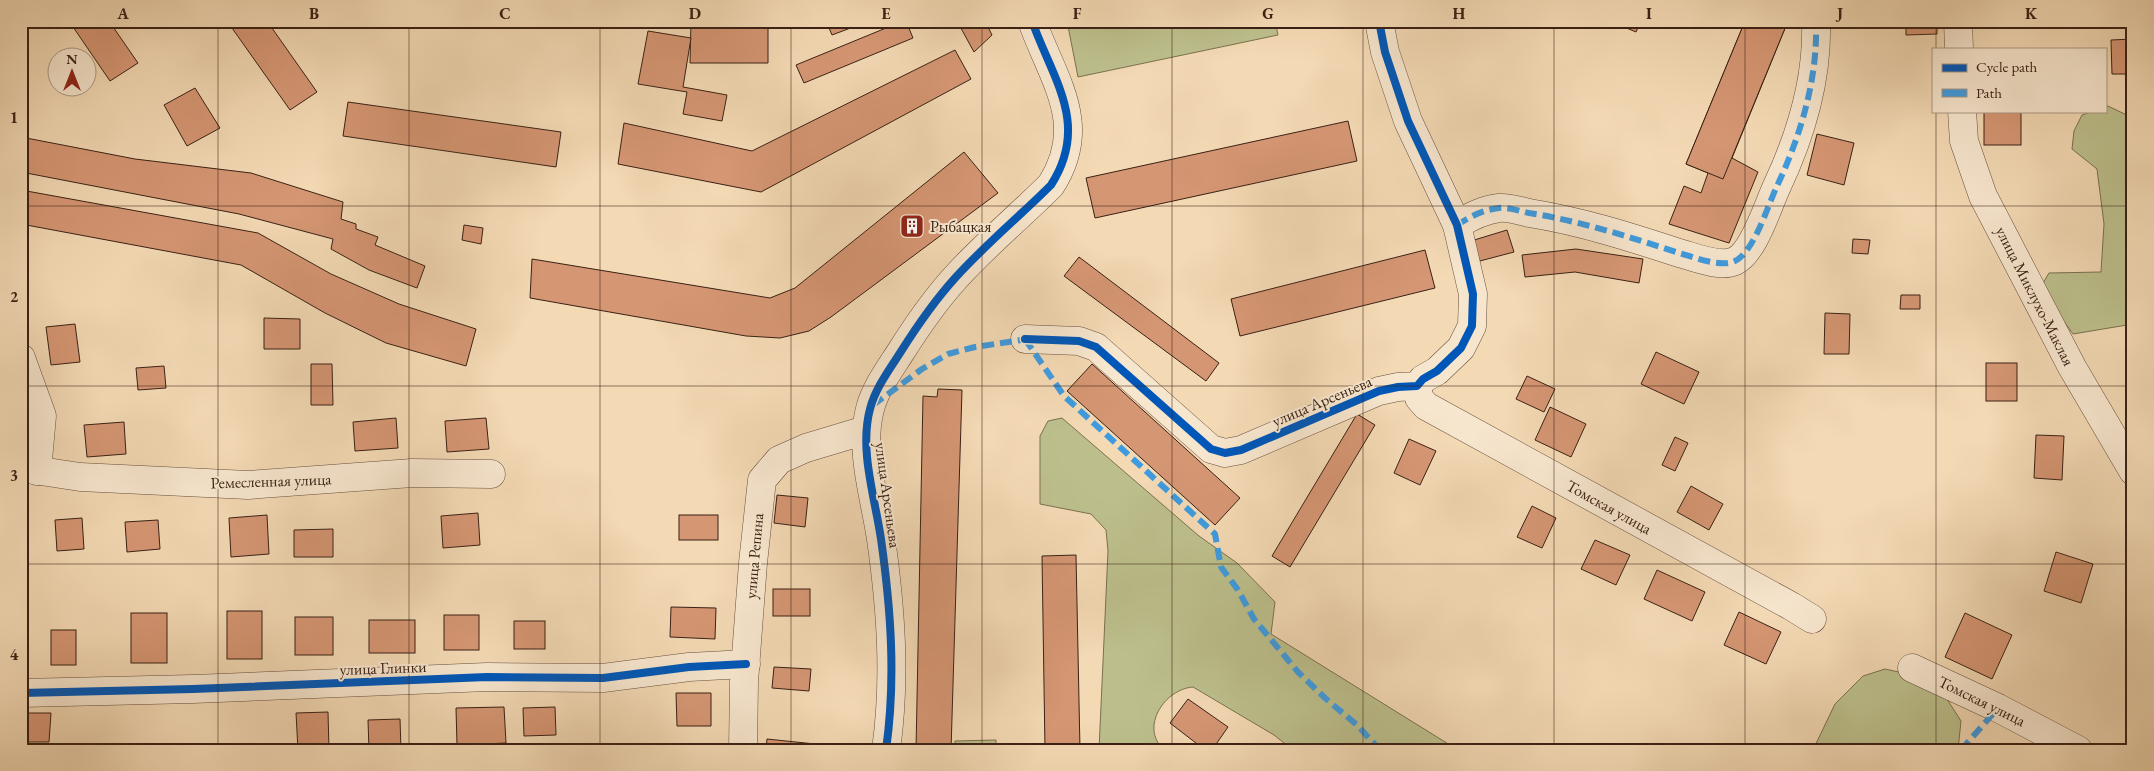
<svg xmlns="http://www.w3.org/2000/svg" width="2154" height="771" font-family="'EB Garamond',serif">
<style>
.green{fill:#bcbf8c;stroke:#7b7050}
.building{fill:#d59673;stroke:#3a2115}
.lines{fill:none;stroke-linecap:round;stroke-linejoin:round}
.minor-casing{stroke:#684f3d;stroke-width:29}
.minor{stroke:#f7e6ce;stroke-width:28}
.quiet{stroke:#3e9bdf;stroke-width:6;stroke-dasharray:12 6;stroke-linecap:butt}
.cycleway-casing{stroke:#f7e6ce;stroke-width:11}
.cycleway{stroke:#0057b8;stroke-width:8}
.grid{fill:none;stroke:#3a2115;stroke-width:1;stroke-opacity:0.55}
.labels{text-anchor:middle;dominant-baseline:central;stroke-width:4;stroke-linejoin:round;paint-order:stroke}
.poi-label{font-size:16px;fill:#3a2115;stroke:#f7e6ce;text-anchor:start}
.street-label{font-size:16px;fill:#3a2115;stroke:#f7e6ce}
.neatline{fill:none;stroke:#3a2115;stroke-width:2}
.grid-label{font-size:16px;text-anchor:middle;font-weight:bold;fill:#3a2115}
</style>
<rect width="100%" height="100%" fill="#f3d9b4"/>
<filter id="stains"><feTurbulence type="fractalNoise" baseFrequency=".004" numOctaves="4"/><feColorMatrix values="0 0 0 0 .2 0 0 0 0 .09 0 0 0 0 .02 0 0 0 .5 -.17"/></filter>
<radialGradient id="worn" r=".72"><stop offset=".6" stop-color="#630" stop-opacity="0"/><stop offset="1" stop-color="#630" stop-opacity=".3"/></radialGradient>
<!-- green -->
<g class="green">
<path d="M1067 21H1275L1278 35 1078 77Z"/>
<path d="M2108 106 2133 118V324L2073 334 2040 288 2049 273 2101 272 2104 224 2097 169 2072 149 2074 131 2082 115 2093 111H2105V107Z"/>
<path d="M1062 418 1199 536 1237 563 1275 602 1271 634 1458 750H1293L1274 735 1193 687C1165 689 1139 727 1164 750H1099L1108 551 1106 530 1091 514 1040 504V436L1048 421Z"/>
<path d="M1885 669 1917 676 1945 696 1961 721 1958 750H1813L1835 704 1863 676Z"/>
<path d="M996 740V750H955V741Z"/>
</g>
<!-- building -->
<g class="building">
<path d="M69 21H109L138 63 110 81Z"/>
<path d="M227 21H267L317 92 290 110Z"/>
<path d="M691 21H768V63H690Z"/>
<path d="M826 21H869L832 35Z"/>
<path d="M903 21H906L913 38 804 83 796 65Z"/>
<path d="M957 21H985L992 35 974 52Z"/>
<path d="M1610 21H1641L1636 32Z"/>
<path d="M1745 21H1788L1732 158 1758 172 1729 243 1669 224 1684 186 1701 193 1708 173 1686 164Z"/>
<path d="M1745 21H1788L1723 179 1686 164Z"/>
<path d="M1906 21H1937V34L1906 35Z"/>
<path d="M1992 21H2023V27L1992 26Z"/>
<path d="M648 31 691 38 683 87 727 95 722 121 683 114 687 92 638 84Z"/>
<path d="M2133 39V74H2112L2111 40Z"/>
<path d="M955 50 971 79 761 192 618 164 624 123 752 151Z"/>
<path d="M195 88 220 128 187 146 164 105Z"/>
<path d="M348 102 561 132 556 167 343 136Z"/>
<rect x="1984" y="111" width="37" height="34"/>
<path d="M1348 121 1357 161 1095 218 1086 178Z"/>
<path d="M1817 134 1854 143 1844 185 1807 175Z"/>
<path d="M21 137 135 159 251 173 343 202 341 219 356 224V229L378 237 375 245 425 266 417 288 369 270 331 249 333 239 239 214 21 172Z"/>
<path d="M964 152 998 193 831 317 809 331 780 338 746 336 530 298 532 259 770 298 795 288Z"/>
<path d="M21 190 258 233 331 274 399 304 476 329 466 366 386 343 325 313 241 265 21 224Z"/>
<path d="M464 225 483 228 481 244 462 240Z"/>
<path d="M1507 230 1514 252 1476 262 1471 241Z"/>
<path d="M1853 239 1870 240 1868 254 1852 253Z"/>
<path d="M1576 249 1643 259 1639 283 1575 272 1525 277 1522 255Z"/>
<path d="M1425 250 1435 288 1240 336 1231 299Z"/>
<path d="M1079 257 1219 363 1206 381 1064 276Z"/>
<path d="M1901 295H1920V309H1900Z"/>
<path d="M1825 313 1850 314 1849 354H1824Z"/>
<path d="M264 318 300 319V349H264Z"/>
<path d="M75 324 80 362 51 365 46 327Z"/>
<path d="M1656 352 1699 372 1684 404 1641 384Z"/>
<rect x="1986" y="363" width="31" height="38"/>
<path d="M311 364H332L333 405H311Z"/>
<path d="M1092 364 1240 498 1215 525 1067 391Z"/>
<path d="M164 366 166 388 138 390 136 368Z"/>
<path d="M1527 376 1555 389 1544 412 1516 399Z"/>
<path d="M938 389 962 390 951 750H916L923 396 937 397Z"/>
<path d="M1550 407 1586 424 1571 457 1535 440Z"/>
<path d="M1357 414 1375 425 1290 567 1272 556Z"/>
<path d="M396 418 398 448 355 451 353 422Z"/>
<path d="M486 418 489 449 447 452 445 421Z"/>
<path d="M124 422 126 454 87 457 84 425Z"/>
<path d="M2036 435 2064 436 2062 480 2034 478Z"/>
<path d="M1675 437 1688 443 1675 471 1662 465Z"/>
<path d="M1409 439 1436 451 1420 485 1394 473Z"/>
<path d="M1691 486 1723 504 1709 530 1677 512Z"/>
<path d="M777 495 808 498 805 527 774 523Z"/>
<path d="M1532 506 1556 518 1542 548 1517 537Z"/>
<path d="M478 513 480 545 443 548 441 516Z"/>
<path d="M267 515 269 554 231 557 229 518Z"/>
<rect x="679" y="515" width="39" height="25"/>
<path d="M82 518 84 549 57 551 55 520Z"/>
<path d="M158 520 160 549 127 552 125 522Z"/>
<path d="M333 529V557H294V530Z"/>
<path d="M1595 540 1630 555 1616 585 1581 569Z"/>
<path d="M2056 552 2093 564 2081 603 2044 591Z"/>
<path d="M1076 555 1080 750H1045L1042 556Z"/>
<path d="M1657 570 1705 592 1692 621 1644 599Z"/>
<rect x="773" y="589" width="37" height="27"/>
<path d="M671 607 716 608 715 639 670 637Z"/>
<rect x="227" y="611" width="35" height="48"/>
<path d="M1739 612 1781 632 1766 664 1724 645Z"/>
<rect x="131" y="613" width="36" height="50"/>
<path d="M1965 613 2012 635 1992 679 1945 657Z"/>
<rect x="444" y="615" width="35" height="35"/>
<rect x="295" y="617" width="38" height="38"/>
<rect x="369" y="620" width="46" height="33"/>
<rect x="514" y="621" width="31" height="28"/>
<rect x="51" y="630" width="25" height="35"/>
<path d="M774 667 811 669 809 691 772 688Z"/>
<path d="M676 693H711V726H677Z"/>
<path d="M1188 699 1228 727 1212 750H1205L1170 723Z"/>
<path d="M504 707 506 743 457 745 456 708Z"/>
<path d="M555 707 556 735 524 736 523 708Z"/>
<path d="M328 712 329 750H298L296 713Z"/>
<path d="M21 713H51L49 742H21Z"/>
<path d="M400 719 401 750H369L368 720Z"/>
<path d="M767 739 815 744V750H766Z"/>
</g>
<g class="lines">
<!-- minor casing -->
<g class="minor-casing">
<g id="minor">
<path d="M1958 21 1959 49"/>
<path d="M1962 111 1964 141 1983 196 2072 367 2133 471"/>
<path d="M1457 225C1471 216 1483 210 1499 208 1509 207 1520 211 1529 213 1580 221 1630 237 1679 253 1694 257 1720 268 1735 261 1754 252 1768 205 1777 186 1801 135 1818 78 1816 21"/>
<path d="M1025 339 1079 341 1096 347 1211 449 1225 453 1241 450 1379 391 1398 387 1417 386 1423 379 1437 371 1461 348 1472 326 1473 294 1457 225 1408 121 1385 52 1379 21"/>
<path d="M21 358 42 416 37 471"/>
<path d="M1417 386 1419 398 1426 406 1791 606 1812 619"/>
<path d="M21 468 80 477 248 485 412 473 491 474"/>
<path d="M1912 668 1998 708 2078 750"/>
<path d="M21 693 193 689 487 677 603 678 689 667 746 664"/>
<path d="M743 750 744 682 753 563 762 480 779 460 806 448 866 430"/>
<path d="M886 750C896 679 891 610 881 539 875 498 859 450 870 409 875 389 889 370 900 353 917 326 935 300 956 277 986 244 1020 216 1051 185 1090 124 1053 80 1032 21"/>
</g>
</g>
<!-- minor -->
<use href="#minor" class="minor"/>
<!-- quiet -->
<g class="quiet">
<path d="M1457 225C1471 216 1483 210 1499 208 1509 207 1520 211 1529 213 1580 221 1630 237 1679 253 1694 257 1720 268 1735 261 1754 252 1768 205 1777 186 1801 135 1818 78 1816 21"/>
<path d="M1025 339 1064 396 1215 534 1221 567 1238 590 1254 619 1298 672 1325 698 1357 725 1380 750"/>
<path d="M873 405 922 369 948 354 975 347 1028 339"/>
<path d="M1961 750 1998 708"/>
</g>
<!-- cycleway casing -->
<g class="cycleway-casing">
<g id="cycleway">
<path d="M1025 339 1079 341 1096 347 1211 449 1225 453 1241 450 1379 391 1398 387 1417 386 1423 379 1437 371 1461 348 1472 326 1473 294 1457 225 1408 121 1385 52 1379 21"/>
<path d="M21 693 193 689 487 677 603 678 689 667 746 664"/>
<path d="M886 750C896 679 891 610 881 539 875 498 859 450 870 409 875 389 889 370 900 353 917 326 935 300 956 277 986 244 1020 216 1051 185 1090 124 1053 80 1032 21"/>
</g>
</g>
<!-- cycleway -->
<use href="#cycleway" class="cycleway"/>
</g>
<!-- grid -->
<path class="grid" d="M218 21V750M409 21V750M600 21V750M791 21V750M982 21V750M1172 21V750M1363 21V750M1554 21V750M1745 21V750M1936 21V49M1936 111V750M21 206H2133M21 386H2133M21 564H2133"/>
<!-- icons -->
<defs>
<g id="building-square" transform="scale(1.25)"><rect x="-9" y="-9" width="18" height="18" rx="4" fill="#8f2418" stroke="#f7e6ce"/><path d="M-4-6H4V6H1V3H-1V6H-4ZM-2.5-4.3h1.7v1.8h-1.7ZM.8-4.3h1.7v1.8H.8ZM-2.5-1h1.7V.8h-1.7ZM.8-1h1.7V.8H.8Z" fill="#fff"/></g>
</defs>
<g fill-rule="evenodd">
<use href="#building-square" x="912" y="226"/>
</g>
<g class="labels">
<!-- poi labels -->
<g class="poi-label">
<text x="930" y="226">Рыбацкая</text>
</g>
<!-- street labels -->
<g class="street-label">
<text transform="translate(2035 296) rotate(63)">улица Миклухо-Маклая</text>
<text transform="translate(1322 401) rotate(-23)">улица Арсеньева</text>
<text transform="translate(271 481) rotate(-2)">Ремесленная улица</text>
<text transform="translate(888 495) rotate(82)">улица Арсеньева</text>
<text transform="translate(1609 507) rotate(29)">Томская улица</text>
<text transform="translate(754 556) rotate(-85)">улица Репина</text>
<text transform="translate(383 668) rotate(-2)">улица Глинки</text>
<text transform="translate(1982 701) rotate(26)">Томская улица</text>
</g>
</g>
<!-- margin -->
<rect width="2154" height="771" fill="none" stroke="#f3d9b4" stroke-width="55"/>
<!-- legend -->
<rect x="1932" y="48" width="175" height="65" fill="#f7e6ce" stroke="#ab9784"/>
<rect x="1942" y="64" width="25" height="8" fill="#0057b8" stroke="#ab9784"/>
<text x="1976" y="72" font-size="15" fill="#3a2115">Cycle path</text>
<rect x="1942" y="89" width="25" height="8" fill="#3e9bdf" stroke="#ab9784"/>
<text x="1976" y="98" font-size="15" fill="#3a2115">Path</text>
<!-- north arrow -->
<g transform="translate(72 72)"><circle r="24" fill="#f7e6ce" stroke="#ab9784"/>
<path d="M0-4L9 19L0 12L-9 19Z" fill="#8f2418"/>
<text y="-8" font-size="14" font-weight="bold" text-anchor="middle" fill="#3a2115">N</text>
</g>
<rect x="28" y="28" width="2098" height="716" class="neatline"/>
<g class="grid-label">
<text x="123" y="19">A</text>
<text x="314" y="19">B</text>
<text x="505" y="19">C</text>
<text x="695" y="19">D</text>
<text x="886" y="19">E</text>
<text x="1077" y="19">F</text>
<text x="1268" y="19">G</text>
<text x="1459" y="19">H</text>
<text x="1649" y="19">I</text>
<text x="1840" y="19">J</text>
<text x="2031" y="19">K</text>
<text x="14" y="123">1</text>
<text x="14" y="302">2</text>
<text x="14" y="481">3</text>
<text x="14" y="660">4</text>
</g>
<rect width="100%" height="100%" filter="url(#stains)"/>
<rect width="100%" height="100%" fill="url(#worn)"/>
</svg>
